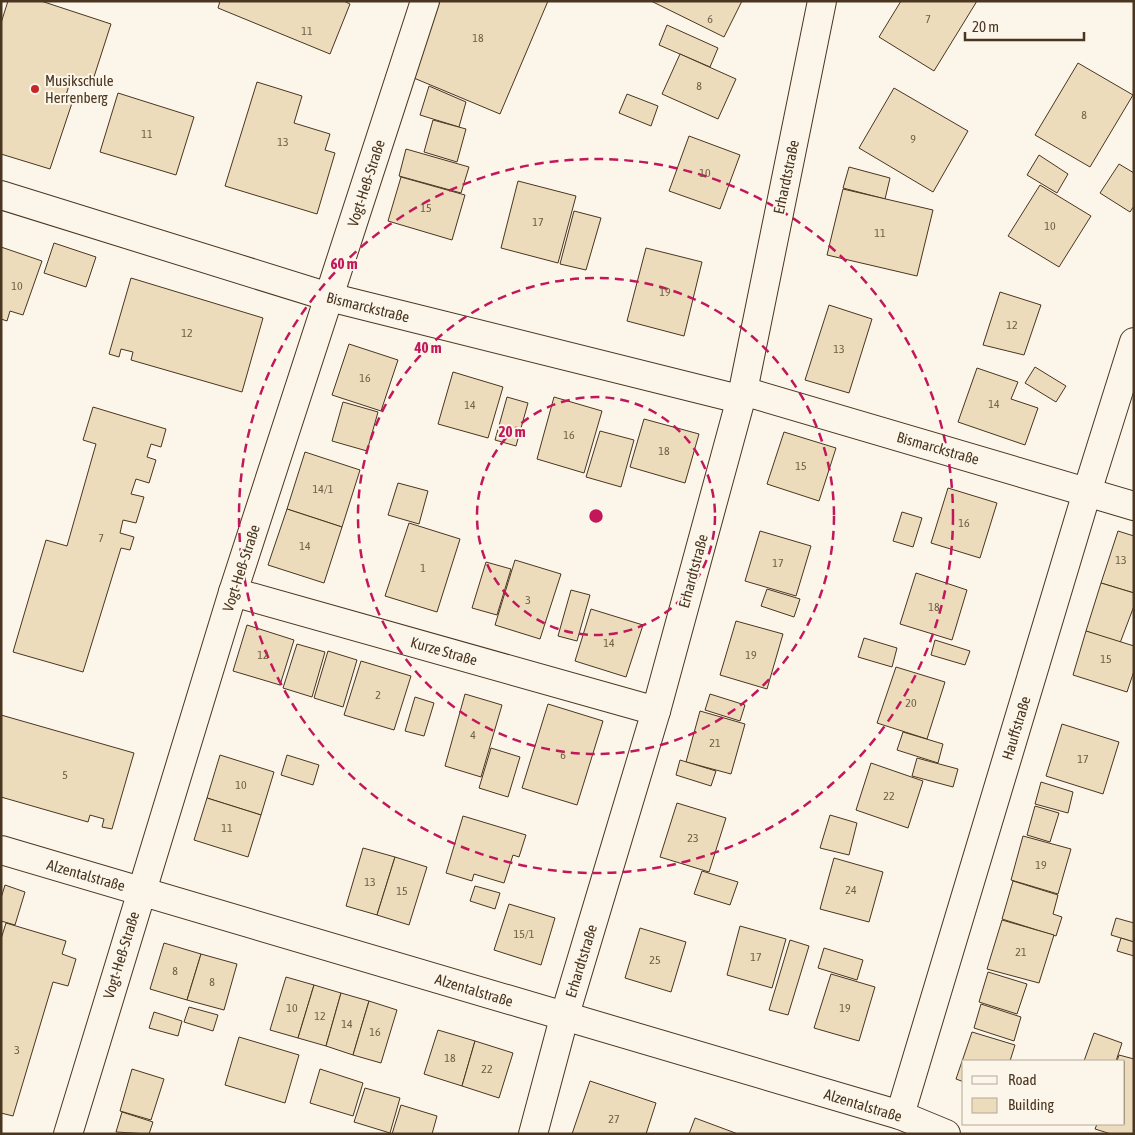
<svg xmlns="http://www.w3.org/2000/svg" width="1135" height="1135" font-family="'Asap Condensed',sans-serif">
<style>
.building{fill:#ecdcbc;stroke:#4a3520}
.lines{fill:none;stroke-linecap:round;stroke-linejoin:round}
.minor-casing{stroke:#4a3520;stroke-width:30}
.minor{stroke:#fbf6e9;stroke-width:28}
.ring{fill:none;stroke:#c2185b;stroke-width:2.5;stroke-dasharray:9 6}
.poi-dot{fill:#c62828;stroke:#fbf6e9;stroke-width:2}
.labels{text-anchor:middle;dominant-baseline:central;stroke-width:4;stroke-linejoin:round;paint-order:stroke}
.number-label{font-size:12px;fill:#725f47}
.poi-label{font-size:15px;fill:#4a3520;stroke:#fbf6e9;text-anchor:start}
.street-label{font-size:15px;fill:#4a3520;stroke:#fbf6e9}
.centre{fill:#c2185b;stroke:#fbf6e9;stroke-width:2.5}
.ring-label{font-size:15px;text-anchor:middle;font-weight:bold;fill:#c2185b;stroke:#fbf6e9;stroke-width:4;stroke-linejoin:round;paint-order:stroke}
</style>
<rect width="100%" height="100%" fill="#fbf6e9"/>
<!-- building -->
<g class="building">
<path d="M8 1H41L111 24 92 83 72 76 66 95 74 97 50 169 1 154V23Z"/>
<path d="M220 1H344L350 4 330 54 218 8Z"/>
<path d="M440 1H548L500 114 409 76Z"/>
<path d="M651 1H742L724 37Z"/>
<path d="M901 1H977L934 71 879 37Z"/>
<path d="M667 25 718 48 710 67 659 45Z"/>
<path d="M680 54 736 79 718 119 662 94Z"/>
<path d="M1078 63 1133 95 1090 167 1035 135Z"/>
<path d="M257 82 302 96 294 123 330 134 325 150 335 153 317 214 225 186Z"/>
<path d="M429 86 466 102 459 127 420 115Z"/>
<path d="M894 88 968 131 933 192 859 148Z"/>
<path d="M118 93 194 117 176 175 100 152Z"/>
<path d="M627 94 658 106 651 126 619 113Z"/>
<path d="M433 120 466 129 457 162 424 152Z"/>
<path d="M689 136 740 155 720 209 669 191Z"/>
<path d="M406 149 469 167 461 193 399 176Z"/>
<path d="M1039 155 1068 174 1057 193 1027 175Z"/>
<path d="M1119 164 1134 173V206L1130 212 1100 193Z"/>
<path d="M849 167 890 178 885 199 843 188Z"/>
<path d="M401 177 465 195 452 240 388 221Z"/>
<path d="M518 181 576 196 558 263 501 248Z"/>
<path d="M1040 185 1091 216 1059 267 1008 236Z"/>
<path d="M843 189 933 210 917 276 827 255Z"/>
<path d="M574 211 601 218 586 270 560 264Z"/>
<path d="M54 243 96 257 86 287 44 273Z"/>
<path d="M1 247 42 261 23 315 10 311 7 321 1 319Z"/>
<path d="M646 248 702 262 684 336 627 321Z"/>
<path d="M131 278 263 318 242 392 131 360 133 352 121 349 119 357 109 354Z"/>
<path d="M1000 292 1041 305 1024 355 983 345Z"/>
<path d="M829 305 872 319 849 393 805 380Z"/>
<path d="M349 344 398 360 381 411 332 395Z"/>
<path d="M1035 367 1066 386 1056 402 1025 383Z"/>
<path d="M977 368 1018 382 1011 399 1038 408 1025 445 958 422Z"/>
<path d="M453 372 503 387 488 438 438 424Z"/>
<path d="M507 397 528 403 516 446 495 440Z"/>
<path d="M554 397 602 411 584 473 537 459Z"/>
<path d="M343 402 378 412 367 451 332 441Z"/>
<path d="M93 407 166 429 161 447 151 444 147 457 156 460 149 483 136 479 131 494 144 497 136 523 123 520 120 533 134 537 130 550 121 548 83 672 13 652 46 540 67 546 96 444 83 440Z"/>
<path d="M644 419 699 434 685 483 630 467Z"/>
<path d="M600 431 634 440 621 487 586 477Z"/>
<path d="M784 432 836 448 819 501 767 484Z"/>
<path d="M305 452 360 470 342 527 287 509Z"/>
<path d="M398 483 428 491 419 524 388 515Z"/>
<path d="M948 488 997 503 980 558 931 543Z"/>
<path d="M287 509 342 527 324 583 268 565Z"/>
<path d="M902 512 922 518 913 547 893 541Z"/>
<path d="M409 523 460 539 437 612 385 596Z"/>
<path d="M760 531 811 546 796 596 745 581Z"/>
<path d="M1118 531 1134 536V593L1101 583Z"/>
<path d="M515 560 561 574 540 639 495 625Z"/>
<path d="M486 562 511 569 497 615 472 608Z"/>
<path d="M916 573 967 590 952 640 900 624Z"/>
<path d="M1101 583 1134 593V606L1120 643 1086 631Z"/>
<path d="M767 589 800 599 794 617 761 606Z"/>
<path d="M571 590 590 595 577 641 558 636Z"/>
<path d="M591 609 643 625 626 677 575 661Z"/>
<path d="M736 621 783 634 767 689 720 675Z"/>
<path d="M247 625 294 640 280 685 233 671Z"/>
<path d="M1086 631 1134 646V671L1127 692 1073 675Z"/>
<path d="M864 638 897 648 892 667 858 657Z"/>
<path d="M935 640 970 651 965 665 931 655Z"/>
<path d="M297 644 325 652 312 697 283 688Z"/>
<path d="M328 651 357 660 343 707 314 698Z"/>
<path d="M361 661 411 676 394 730 344 715Z"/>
<path d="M896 667 945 682 927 739 877 723Z"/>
<path d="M465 694 502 705 481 777 445 766Z"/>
<path d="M710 694 745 705 740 721 705 710Z"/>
<path d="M415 697 434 703 424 736 405 731Z"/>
<path d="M548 704 603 721 577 805 522 788Z"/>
<path d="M700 711 745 724 731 774 686 762Z"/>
<path d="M1 715 134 753 112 829 102 827 104 819 90 815 88 822 1 797Z"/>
<path d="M1062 724 1119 742 1103 794 1046 776Z"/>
<path d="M903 732 943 744 938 763 897 750Z"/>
<path d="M491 748 520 757 508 797 479 788Z"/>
<path d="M220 755 274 772 261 815 207 798Z"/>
<path d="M287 755 319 765 313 785 281 775Z"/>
<path d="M917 758 958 769 953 787 912 776Z"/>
<path d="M680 760 716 771 711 786 676 775Z"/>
<path d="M871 763 923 781 908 828 856 810Z"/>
<path d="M1041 782 1073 792 1068 813 1035 804Z"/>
<path d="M207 798 261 815 248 857 194 840Z"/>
<path d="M677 803 726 818 709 872 660 857Z"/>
<path d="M1035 806 1059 813 1050 842 1027 835Z"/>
<path d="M830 815 857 823 849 855 820 848Z"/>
<path d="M463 816 526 835 519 857 513 855 504 883 474 874 472 881 446 873Z"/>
<path d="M1023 836 1071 849 1058 894 1011 880Z"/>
<path d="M363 848 395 857 377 915 346 906Z"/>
<path d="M395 857 427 867 409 925 377 915Z"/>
<path d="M834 858 883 872 869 922 820 909Z"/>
<path d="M702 871 738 882 730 905 694 894Z"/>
<path d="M1013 881 1058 895 1053 914 1062 917 1056 936 1002 919Z"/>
<path d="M5 885 25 892 15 925 1 921V898Z"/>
<path d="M475 886 500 893 495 909 470 901Z"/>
<path d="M509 904 555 918 541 965 494 950Z"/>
<path d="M1116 918 1134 923V942L1111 935Z"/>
<path d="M1002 920 1054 935 1039 983 987 969Z"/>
<path d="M6 923 66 941 62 954 76 959 68 986 53 982 13 1116 1 1113V939Z"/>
<path d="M740 926 786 939 772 988 727 975Z"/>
<path d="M640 928 686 942 671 992 625 978Z"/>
<path d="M1121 938 1134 942V956L1117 951Z"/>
<path d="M790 940 809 946 788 1015 769 1010Z"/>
<path d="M164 943 201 954 187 1000 150 989Z"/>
<path d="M824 948 863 960 857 980 818 968Z"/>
<path d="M201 954 237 964 224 1010 187 1000Z"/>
<path d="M988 972 1027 984 1017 1014 979 1002Z"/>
<path d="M831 974 875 987 859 1041 814 1028Z"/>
<path d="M286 977 314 985 298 1038 270 1030Z"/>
<path d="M314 985 341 993 326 1046 298 1038Z"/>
<path d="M341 993 369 1001 353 1055 326 1046Z"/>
<path d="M369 1001 397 1010 381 1063 353 1055Z"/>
<path d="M981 1004 1021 1017 1014 1041 974 1028Z"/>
<path d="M189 1007 218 1015 213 1031 184 1022Z"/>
<path d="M154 1012 182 1021 178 1036 149 1028Z"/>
<path d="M438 1030 475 1041 462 1086 424 1074Z"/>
<path d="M972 1032 1015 1045 1010 1061H964V1082L956 1079Z"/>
<path d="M1094 1033 1122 1043 1116 1061H1084Z"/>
<path d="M239 1037 299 1055 285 1103 225 1085Z"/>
<path d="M475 1041 513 1053 499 1098 462 1086Z"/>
<path d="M1119 1055 1134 1059V1134H1111L1095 1129 1097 1124H1124V1061H1117Z"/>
<path d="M132 1069 164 1079 151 1120 120 1111Z"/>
<path d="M320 1069 363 1083 353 1116 310 1103Z"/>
<path d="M590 1081 656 1103 646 1134H572Z"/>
<path d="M365 1088 400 1098 390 1133 354 1122Z"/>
<path d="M401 1105 437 1116 432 1134H392Z"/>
<path d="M122 1112 153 1122 149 1134 116 1132Z"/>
<path d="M695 1118 738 1134H689Z"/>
</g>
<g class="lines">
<!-- minor casing -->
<g class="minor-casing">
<g id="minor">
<path d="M1 195 329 297 739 399"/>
<path d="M743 391 1134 506"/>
<path d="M233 592 656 711"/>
<path d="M1 850 900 1115 946 1134"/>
<path d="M900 1115 1087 492 1134 342"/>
<path d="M68 1134 233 592 425 1"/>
<path d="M533 1134 564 1018 656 711 743 391 822 1"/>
</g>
</g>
<!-- minor -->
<use href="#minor" class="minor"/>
</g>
<!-- distance rings -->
<g class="ring">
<circle cx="596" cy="516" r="119"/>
<circle cx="596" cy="516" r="238"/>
<circle cx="596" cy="516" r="357"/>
</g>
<!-- markers -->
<circle class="poi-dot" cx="35" cy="89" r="5"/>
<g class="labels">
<!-- number labels -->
<g class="number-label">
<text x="710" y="19">6</text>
<text x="928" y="19">7</text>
<text x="307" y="31">11</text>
<text x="478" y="38">18</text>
<text x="699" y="86">8</text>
<text x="1084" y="115">8</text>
<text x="147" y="134">11</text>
<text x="913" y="139">9</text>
<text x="283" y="142">13</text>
<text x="705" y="173">10</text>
<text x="426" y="208">15</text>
<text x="538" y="222">17</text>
<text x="1050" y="226">10</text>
<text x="880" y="233">11</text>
<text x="17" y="286">10</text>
<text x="665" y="292">19</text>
<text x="1012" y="325">12</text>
<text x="187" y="333">12</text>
<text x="839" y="349">13</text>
<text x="365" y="378">16</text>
<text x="994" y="404">14</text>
<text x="470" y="405">14</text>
<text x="569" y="435">16</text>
<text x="664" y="451">18</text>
<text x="801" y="466">15</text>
<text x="323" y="489">14/1</text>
<text x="964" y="523">16</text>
<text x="101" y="538">7</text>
<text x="305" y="546">14</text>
<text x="1121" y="560">13</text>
<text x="778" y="563">17</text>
<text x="423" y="568">1</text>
<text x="528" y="600">3</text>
<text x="934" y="607">18</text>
<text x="609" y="643">14</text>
<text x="263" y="655">12</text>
<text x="751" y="655">19</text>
<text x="1106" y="659">15</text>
<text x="378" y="695">2</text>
<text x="911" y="703">20</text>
<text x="473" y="735">4</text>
<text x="715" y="743">21</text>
<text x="563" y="755">6</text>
<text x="1083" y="759">17</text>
<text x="65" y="775">5</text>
<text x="241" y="785">10</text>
<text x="889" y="796">22</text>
<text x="227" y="828">11</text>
<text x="693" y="838">23</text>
<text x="1041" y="865">19</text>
<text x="370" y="882">13</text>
<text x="851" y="890">24</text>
<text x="402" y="891">15</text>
<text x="524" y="934">15/1</text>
<text x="1021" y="952">21</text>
<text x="756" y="957">17</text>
<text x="655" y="960">25</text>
<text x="175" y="971">8</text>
<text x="212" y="982">8</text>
<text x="292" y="1008">10</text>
<text x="845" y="1008">19</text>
<text x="320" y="1016">12</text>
<text x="347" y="1024">14</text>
<text x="375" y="1032">16</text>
<text x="17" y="1050">3</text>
<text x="450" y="1058">18</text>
<text x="487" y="1069">22</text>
<text x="614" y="1119">27</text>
</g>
<!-- poi labels -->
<g class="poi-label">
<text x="45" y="80">Musikschule<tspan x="45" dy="17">Herrenberg</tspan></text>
</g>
<!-- street labels -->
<g class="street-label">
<text transform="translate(786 177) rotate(-78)">Erhardtstraße</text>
<text transform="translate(366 183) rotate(-72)">Vogt-Heß-Straße</text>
<text transform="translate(368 307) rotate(14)">Bismarckstraße</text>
<text transform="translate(938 448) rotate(16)">Bismarckstraße</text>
<text transform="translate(241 568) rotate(-72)">Vogt-Heß-Straße</text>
<text transform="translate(693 571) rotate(-75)">Erhardtstraße</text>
<text transform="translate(444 651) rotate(16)">Kurze Straße</text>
<text transform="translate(1016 728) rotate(-73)">Hauffstraße</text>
<text transform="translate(86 875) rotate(16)">Alzentalstraße</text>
<text transform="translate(121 955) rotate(-73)">Vogt-Heß-Straße</text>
<text transform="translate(581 961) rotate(-73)">Erhardtstraße</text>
<text transform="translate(474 990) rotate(17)">Alzentalstraße</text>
<text transform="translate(863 1105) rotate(17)">Alzentalstraße</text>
</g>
</g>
<circle cx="596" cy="516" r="8" class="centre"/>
<g class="ring-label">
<text x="344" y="269">60 m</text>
<text x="428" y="353">40 m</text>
<text x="512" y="437">20 m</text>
</g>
<!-- border -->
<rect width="1135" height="1135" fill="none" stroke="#4a3520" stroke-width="5"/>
<!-- legend -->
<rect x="962" y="1060" width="162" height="65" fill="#fbf6e9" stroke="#b4a999"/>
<rect x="972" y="1076" width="25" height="8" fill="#fbf6e9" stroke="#b4a999"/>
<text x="1008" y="1085" font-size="15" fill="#4a3520">Road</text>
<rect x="972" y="1098" width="25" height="15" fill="#ecdcbc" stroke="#b4a999"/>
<text x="1008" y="1110" font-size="15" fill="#4a3520">Building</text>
<!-- scale -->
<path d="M965 32v8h119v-8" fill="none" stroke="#4a3520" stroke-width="2.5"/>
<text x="972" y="32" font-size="15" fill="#4a3520" stroke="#fbf6e9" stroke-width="4" paint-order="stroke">20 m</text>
</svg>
